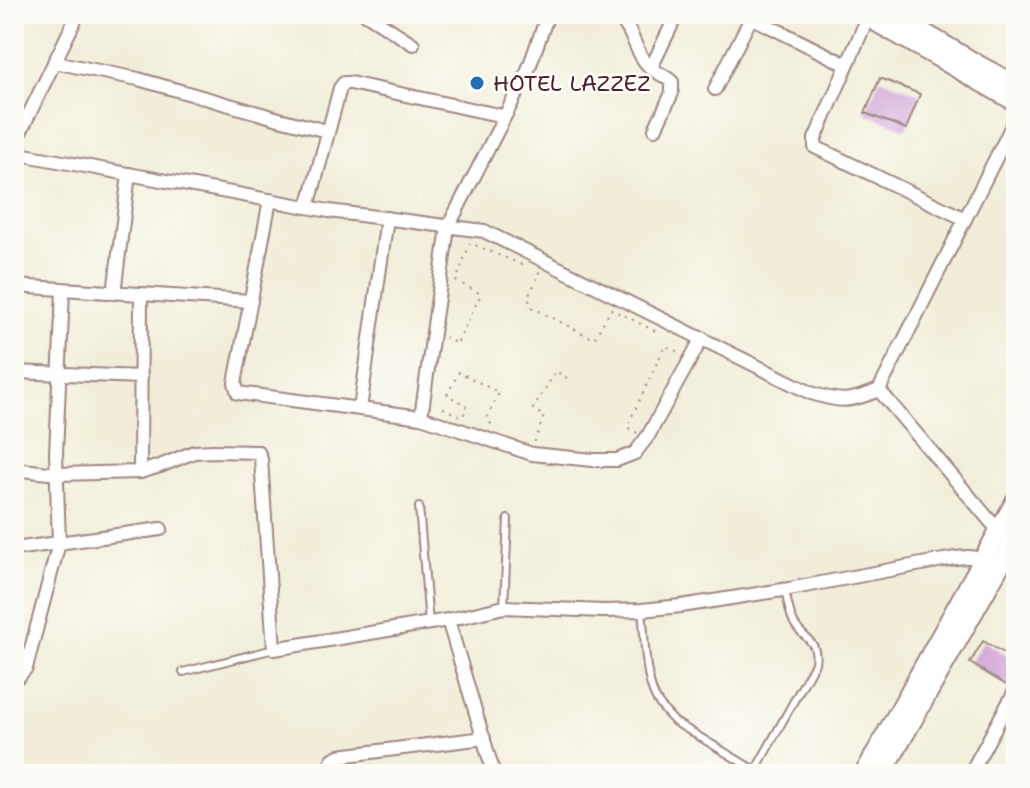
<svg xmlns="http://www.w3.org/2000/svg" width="1030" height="788" font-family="'Shantell Sans',sans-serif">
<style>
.building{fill:#ce9ed6}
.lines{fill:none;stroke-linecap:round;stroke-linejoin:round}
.lane-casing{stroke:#9e8682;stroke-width:10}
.street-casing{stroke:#9e8682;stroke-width:16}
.primary-casing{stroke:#9e8682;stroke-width:22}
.path{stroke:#9e8682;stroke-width:2;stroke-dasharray:2 6;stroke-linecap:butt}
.lane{stroke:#fff;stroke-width:6}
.street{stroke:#fff;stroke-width:12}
.primary{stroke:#fff;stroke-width:18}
.poi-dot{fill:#1f6fb2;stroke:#fdfcf7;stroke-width:3}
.labels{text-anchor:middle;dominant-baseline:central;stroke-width:6;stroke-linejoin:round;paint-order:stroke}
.poi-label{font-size:22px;fill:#4a1f2b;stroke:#fdfcf7;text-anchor:start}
</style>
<rect width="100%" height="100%" fill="#fdfcf7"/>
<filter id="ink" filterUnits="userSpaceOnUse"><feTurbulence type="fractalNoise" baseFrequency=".0125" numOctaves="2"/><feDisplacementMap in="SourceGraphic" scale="16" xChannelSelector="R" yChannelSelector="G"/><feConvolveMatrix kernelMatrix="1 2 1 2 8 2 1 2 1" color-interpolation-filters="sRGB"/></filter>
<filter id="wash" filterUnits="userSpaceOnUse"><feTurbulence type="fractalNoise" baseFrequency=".006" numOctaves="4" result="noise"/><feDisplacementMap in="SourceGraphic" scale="32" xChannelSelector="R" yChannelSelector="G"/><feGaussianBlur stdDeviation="1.8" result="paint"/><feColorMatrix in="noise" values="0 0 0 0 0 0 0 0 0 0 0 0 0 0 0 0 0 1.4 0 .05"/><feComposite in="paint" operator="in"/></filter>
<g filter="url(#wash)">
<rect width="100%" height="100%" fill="#f1edd8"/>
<g id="blocks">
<!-- building -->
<g class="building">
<path d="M880 78 920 94 906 129 865 113Z"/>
<path d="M983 641 1016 660V680L1011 682 1008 686 970 663Z"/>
</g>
</g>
</g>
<g filter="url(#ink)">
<use href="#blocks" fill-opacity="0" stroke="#9e8682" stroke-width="2"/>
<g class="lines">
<!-- lane casing -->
<g class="lane-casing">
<g id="lane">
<path d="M419 507 429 623"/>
<path d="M504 607 508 519"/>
<path d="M642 610C645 635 644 674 655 697 660 707 668 715 675 722L761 774"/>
<path d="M183 672 274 649"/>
<path d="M755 771 815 663C819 639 803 640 794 623 789 613 787 600 785 589"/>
</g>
</g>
<!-- street casing -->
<g class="street-casing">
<g id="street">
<path d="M366 14 413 44"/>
<path d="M616 14C633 29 633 47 646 63 653 72 665 75 672 82V93L655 129"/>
<path d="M751 17 847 65"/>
<path d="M868 17 815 139V147L965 219"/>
<path d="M54 62 138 79 279 119 327 131"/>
<path d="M651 68 677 14"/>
<path d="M715 89 753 14"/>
<path d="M14 145 77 16"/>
<path d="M14 153 329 211 484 231 811 393C842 403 849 402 879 390L1016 118"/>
<path d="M270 200 235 383 238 393 421 417 532 454 593 460H617L635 453 648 436 702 338"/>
<path d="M308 207 340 88 344 83H350L503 116"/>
<path d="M14 286 251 301"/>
<path d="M114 293 129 174"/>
<path d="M14 372 141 377"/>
<path d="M879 390 1003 536"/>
<path d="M360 409 387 218"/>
<path d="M421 417 448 227 527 73 548 14"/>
<path d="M14 469 57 474 140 472 160 466 194 452 213 451 258 452 261 459 274 649 448 620"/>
<path d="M140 472 141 295"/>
<path d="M14 549 161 529"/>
<path d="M14 677 19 676 26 668 59 543 56 454 63 290"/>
<path d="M331 774 330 766 333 759 339 756 484 738"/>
<path d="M494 774 448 620 504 607 604 611 642 610 681 606 789 589 943 560C958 558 974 553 988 563"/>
<path d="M970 774 1016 689"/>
</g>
</g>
<!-- primary casing -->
<g class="primary-casing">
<g id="primary">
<path d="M862 14 1016 102"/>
<path d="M892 14 980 66 1016 85"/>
<path d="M864 774 1016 500"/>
<path d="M882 774 1016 537"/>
</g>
</g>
<!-- path -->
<g class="path">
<path d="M538 272 540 273 528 297 531 307 594 339 611 309 655 331"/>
<path d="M445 337 457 344 481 294 456 281 470 243 525 266"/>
<path d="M443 408 462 417 466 411V405L447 395 459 372 499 393 487 417 492 426"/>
<path d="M637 433 627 427 665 346 681 353"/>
<path d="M534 441H535L544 416 533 409 556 371 572 381"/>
</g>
<!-- lane -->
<use href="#lane" class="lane"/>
<!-- street -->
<use href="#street" class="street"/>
<!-- primary -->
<use href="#primary" class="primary"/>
</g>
</g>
<!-- markers -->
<circle class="poi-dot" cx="477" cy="83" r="8"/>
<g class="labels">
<!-- poi labels -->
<g class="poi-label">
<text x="493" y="83">HOTEL LAZZEZ</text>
</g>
</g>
<!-- margin -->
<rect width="1030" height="788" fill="none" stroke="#fdfcf7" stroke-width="48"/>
</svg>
